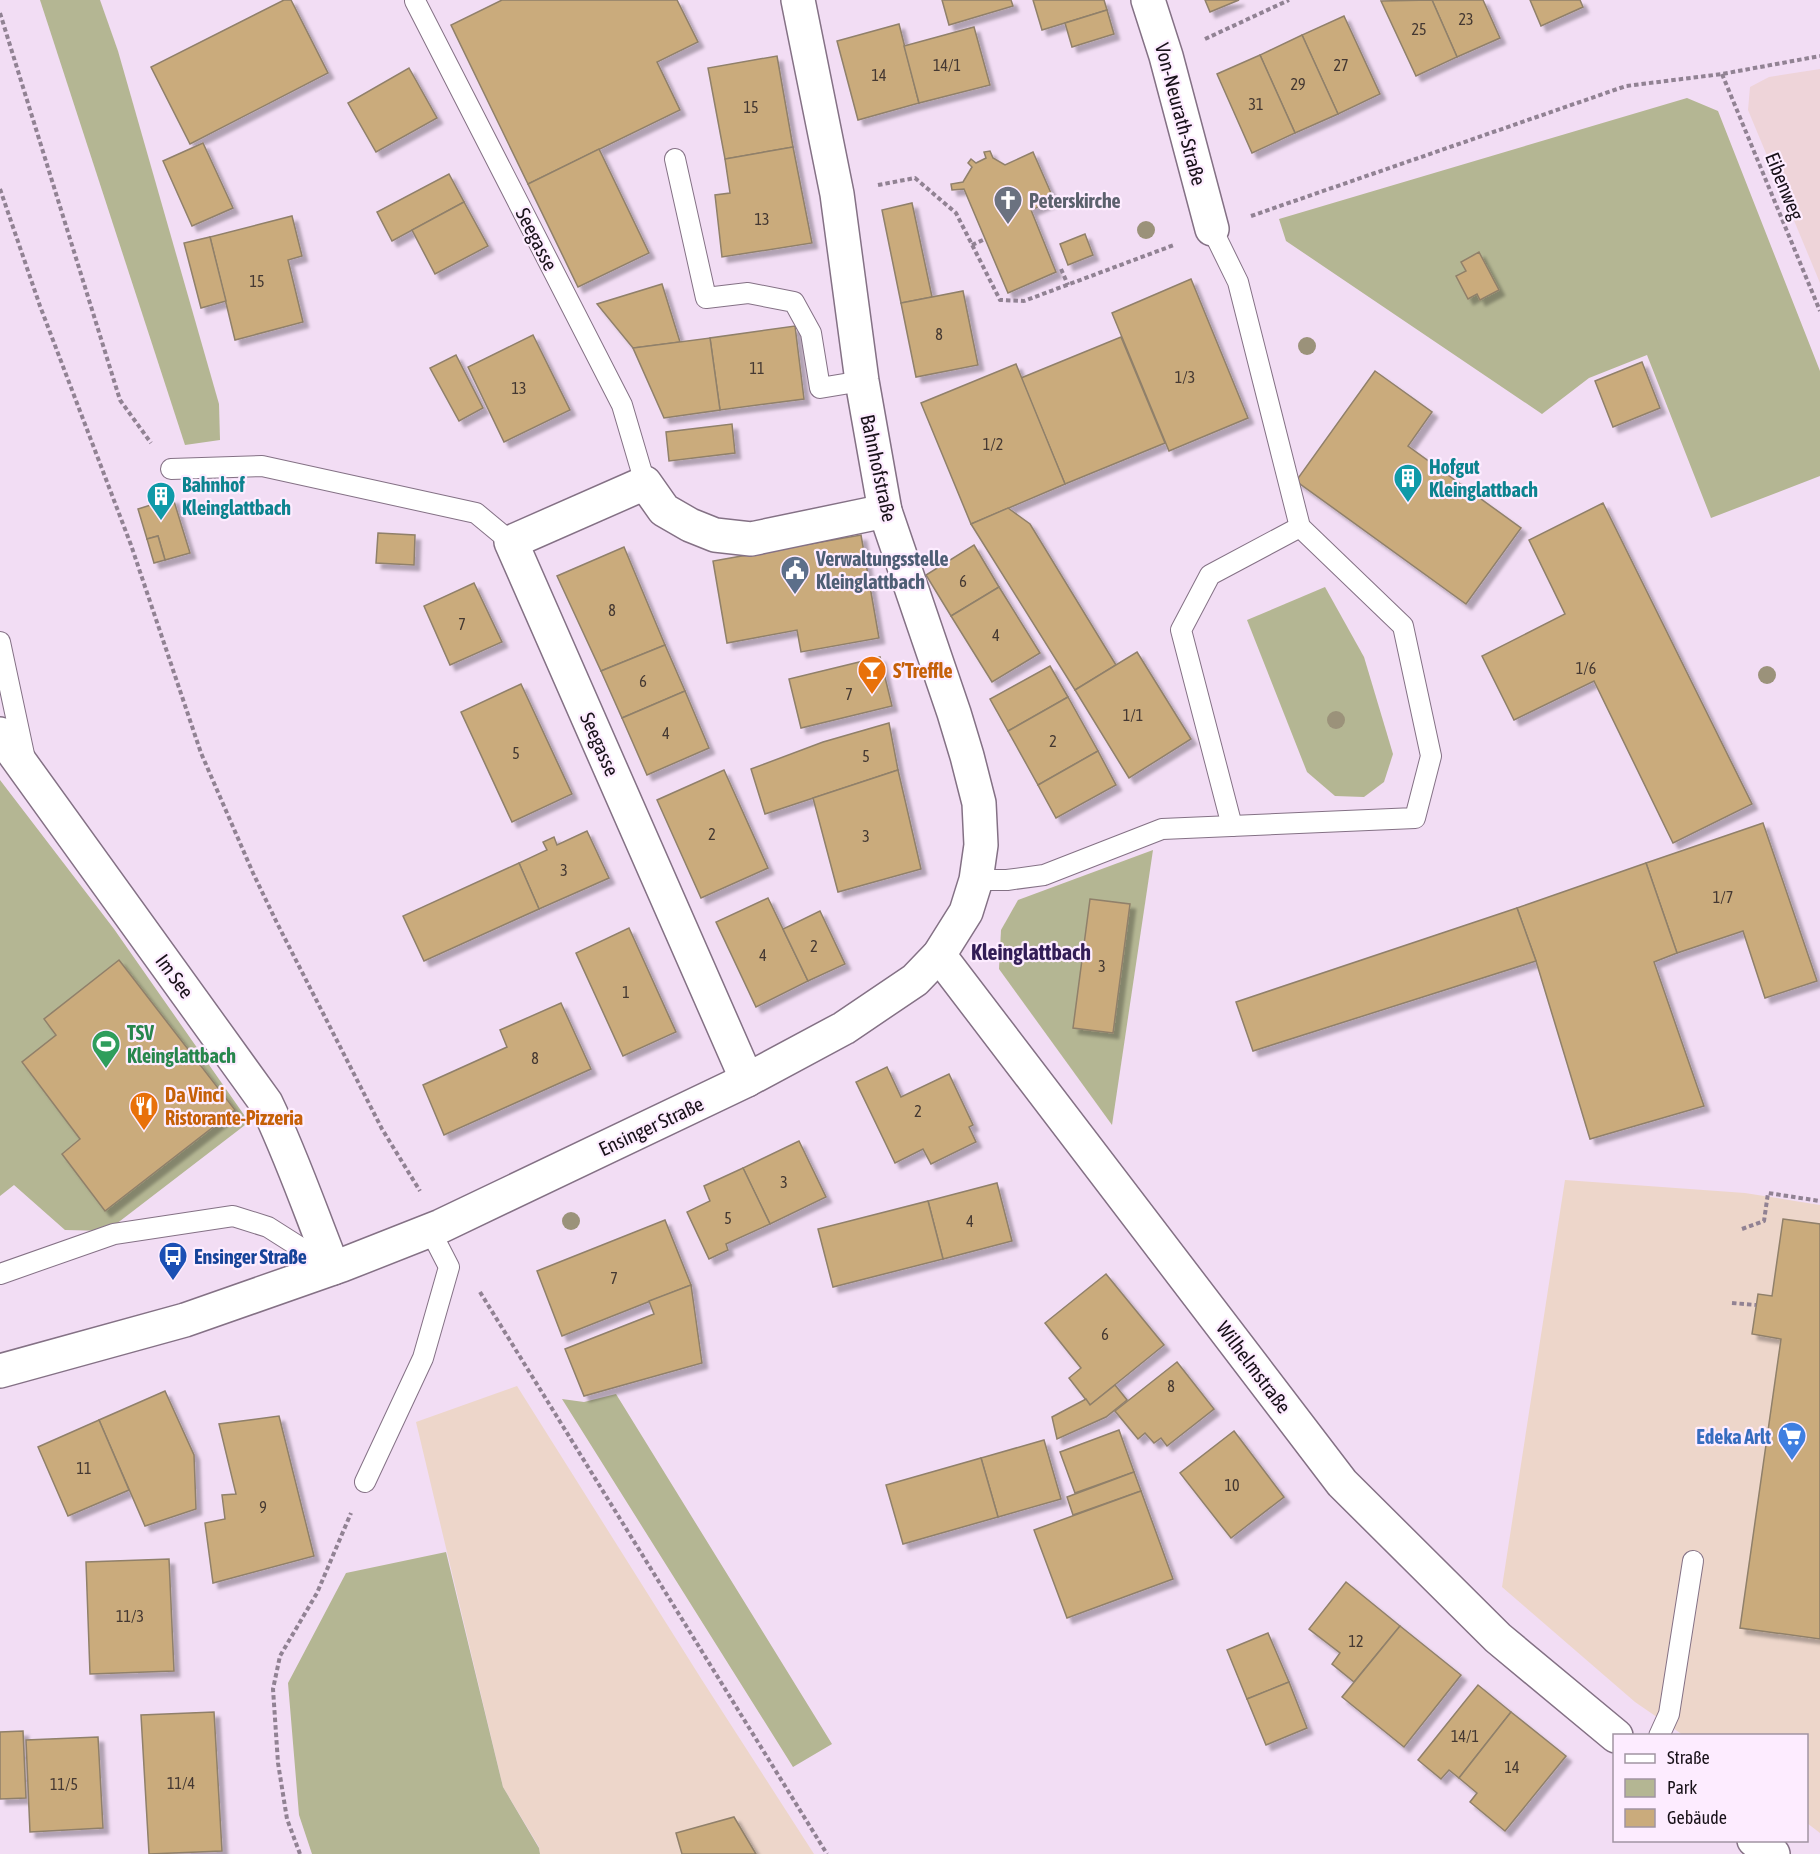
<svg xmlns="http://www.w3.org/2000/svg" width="1820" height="1854" font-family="'Asap Condensed',sans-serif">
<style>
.commercial{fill:#edd6ca}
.education{fill:#eed4d9}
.green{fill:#b4b693}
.building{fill:#caab7c;stroke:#90806a;stroke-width:1.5;filter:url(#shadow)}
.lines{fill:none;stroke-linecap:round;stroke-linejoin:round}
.lane-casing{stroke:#847185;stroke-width:22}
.street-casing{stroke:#847185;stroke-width:36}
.secondary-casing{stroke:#847185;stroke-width:36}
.path{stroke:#918293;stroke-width:4;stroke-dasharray:4.5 3;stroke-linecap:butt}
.lane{stroke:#fff;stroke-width:20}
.street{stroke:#fff;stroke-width:33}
.secondary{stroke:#fff;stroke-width:33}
.tree{fill:#9b927a}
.labels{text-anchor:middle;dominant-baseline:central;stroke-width:4.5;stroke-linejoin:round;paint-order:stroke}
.number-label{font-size:16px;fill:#443832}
.street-label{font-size:20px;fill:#181119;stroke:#fdecff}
.worship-label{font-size:20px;font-weight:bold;fill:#5b616d;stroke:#fdecff;text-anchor:start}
.culture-label{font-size:20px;font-weight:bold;fill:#0d838f;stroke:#fdecff;text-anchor:start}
.service-label{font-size:20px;font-weight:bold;fill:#4e5e75;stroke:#fdecff;text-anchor:start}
.food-label{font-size:20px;font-weight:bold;fill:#c56008;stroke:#fdecff;text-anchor:start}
.leisure-label{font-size:20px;font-weight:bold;fill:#27864d;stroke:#fdecff;text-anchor:start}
.transit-label{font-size:20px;font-weight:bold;fill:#164399;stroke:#fdecff;text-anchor:start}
.shop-label{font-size:20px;font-weight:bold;fill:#366cbe;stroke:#fdecff;text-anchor:end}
.quarter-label{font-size:22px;font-weight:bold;fill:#321d56;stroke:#fdecff}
</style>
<defs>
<filter id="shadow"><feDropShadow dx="5.5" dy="5.5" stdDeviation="1.5" flood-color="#0004"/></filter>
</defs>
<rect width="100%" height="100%" fill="#f2ddf4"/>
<!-- commercial -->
<g class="commercial">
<path d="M1565 1180 1745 1193 1820 1205V1833L1807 1823 1806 1736 1683 1735 1635 1702 1502 1587Z"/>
<path d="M517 1386 702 1680 814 1854H540L539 1847 503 1787 416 1422Z"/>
</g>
<!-- education -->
<path class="education" d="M1820 69V283L1748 110 1750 87 1769 77Z"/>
<!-- green -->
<g class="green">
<path d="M40 0H100L118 51 219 404 220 440 185 445Z"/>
<path d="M1687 98 1718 111 1820 371V476L1711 518 1647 355 1589 378 1542 414 1286 241 1279 219Z"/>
<path d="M1325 587 1364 657 1393 754 1384 782 1364 797 1335 796 1307 772 1247 620Z"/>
<path d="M0 780 114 929 249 1122 107 1231 65 1230 14 1185 0 1196Z"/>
<path d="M1153 850 1112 1125 999 969 1001 930 1018 900Z"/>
<path d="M616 1394 832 1744 793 1767 562 1399 584 1402Z"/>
<path d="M446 1552 503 1787 539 1848 540 1854H312L299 1815 288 1683 346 1573Z"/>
</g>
<!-- building -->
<g class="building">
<path d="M284 0H291L328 73 190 144 151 67Z"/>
<path d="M502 0H677L698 42 657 62 680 110 528 184 451 25Z"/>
<path d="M942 0H1011L1013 6 949 25Z"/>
<path d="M1033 0H1104L1107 10 1042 30Z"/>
<path d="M1205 0H1239L1210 12Z"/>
<path d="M1432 0H1483L1500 38 1457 57Z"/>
<path d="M1432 0 1457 57 1416 76 1381 1Z"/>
<path d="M1530 0H1580L1583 7 1541 26Z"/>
<path d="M1107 10 1114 34 1072 47 1065 23Z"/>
<path d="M1344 16 1380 94 1338 114 1302 35Z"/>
<path d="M899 24 919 103 858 120 837 41Z"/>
<path d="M974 27 990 85 919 103 904 46Z"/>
<path d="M1302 35 1338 114 1295 133 1260 55Z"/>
<path d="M1260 55 1295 133 1252 153 1217 74Z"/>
<path d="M777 56 793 147 725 159 708 68Z"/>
<path d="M409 68 437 118 376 152 348 103Z"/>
<path d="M203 143 233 208 192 226 163 161Z"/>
<path d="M793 147 812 243 722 257 715 195 730 193 725 159Z"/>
<path d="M599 149 649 253 578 287 528 184Z"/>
<path d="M990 151 993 158 1005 165 1033 152 1054 200 1031 210 1056 272 1008 293 964 189 952 190 951 184 963 182 972 167 968 163 971 159 976 163 986 158 984 152Z"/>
<path d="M449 174 464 202 392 241 377 212Z"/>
<path d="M464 202 488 246 435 274 412 230Z"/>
<path d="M912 203 932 297 901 303 882 210Z"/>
<path d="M292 216 302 256 288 260 303 322 235 340 210 237Z"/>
<path d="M1085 234 1093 255 1068 265 1060 244Z"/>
<path d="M210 237 226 301 201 308 184 243Z"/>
<path d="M1479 252 1499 290 1480 300 1477 294 1468 299 1456 276 1466 271 1461 262Z"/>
<path d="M1191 279 1248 418 1169 451 1112 313Z"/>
<path d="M662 284 680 342 633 348 597 304Z"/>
<path d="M963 291 978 365 916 377 901 303Z"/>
<path d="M795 326 804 399 720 410 710 338Z"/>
<path d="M533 335 570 410 504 442 468 367Z"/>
<path d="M1121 337 1165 443 1065 484 1021 378Z"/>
<path d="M710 338 720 410 664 418 633 348Z"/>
<path d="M456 355 483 408 459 421 430 368Z"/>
<path d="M1642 362 1660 408 1613 427 1595 381Z"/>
<path d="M1016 364 1065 484 971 524 921 403Z"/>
<path d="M1375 371 1432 412 1408 446 1521 528 1466 604 1296 481Z"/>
<path d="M732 424 735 453 669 461 666 432Z"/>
<path d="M173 498 190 553 165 560 158 536 147 539 138 509Z"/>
<path d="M1603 503 1752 804 1673 843 1594 681 1514 720 1482 656 1565 614 1529 540Z"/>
<path d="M1008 508 1030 524 1116 665 1075 690 971 524Z"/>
<path d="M378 533 415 535 414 565 376 563Z"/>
<path d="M861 535 879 638 801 652 797 630 727 643 713 561Z"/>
<path d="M158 536 165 560 154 563 147 539Z"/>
<path d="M974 545 999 587 951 616 926 575Z"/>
<path d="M624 547 665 645 601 671 557 576Z"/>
<path d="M474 583 502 642 450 665 424 606Z"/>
<path d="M999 587 1040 653 992 682 951 616Z"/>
<path d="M665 645 685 691 622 718 601 671Z"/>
<path d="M1137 652 1191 739 1129 778 1075 690Z"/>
<path d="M880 657 892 706 801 728 789 679Z"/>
<path d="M1050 666 1068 697 1008 731 990 699Z"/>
<path d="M521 684 572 794 512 822 461 712Z"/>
<path d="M685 691 709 748 647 775 622 718Z"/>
<path d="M1068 697 1098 751 1038 785 1008 731Z"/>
<path d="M889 723 898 770 765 814 751 769 823 742Z"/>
<path d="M1098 751 1116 785 1056 818 1038 785Z"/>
<path d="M724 770 768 868 701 898 657 800Z"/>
<path d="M898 770 921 869 838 892 813 798Z"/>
<path d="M1763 823 1817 981 1765 998 1743 931 1677 953 1646 863Z"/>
<path d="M587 831 609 878 539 909 519 863 547 850 543 842 554 837 557 845Z"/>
<path d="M519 863 539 909 424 961 403 916Z"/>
<path d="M1646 863 1677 953 1654 962 1704 1106 1590 1139 1536 961 1517 908Z"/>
<path d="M768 898 808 981 756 1007 716 922Z"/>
<path d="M1090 899 1130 904 1113 1033 1073 1028Z"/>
<path d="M1517 908 1536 961 1253 1051 1236 1002Z"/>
<path d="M820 911 845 964 808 981 783 929Z"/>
<path d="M629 928 676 1032 623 1056 576 953Z"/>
<path d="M119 960 235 1110 105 1211 62 1154 80 1139 22 1062 56 1035 44 1019Z"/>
<path d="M561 1003 591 1069 444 1135 423 1085 507 1047 500 1030Z"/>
<path d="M887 1067 901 1097 949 1074 973 1125 969 1127 976 1142 931 1164 923 1149 895 1163 856 1082Z"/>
<path d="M799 1141 826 1197 770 1224 743 1168Z"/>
<path d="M743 1168 770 1224 726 1244 728 1250 709 1259 687 1212 710 1201 704 1186Z"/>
<path d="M997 1183 1012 1241 943 1259 928 1201Z"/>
<path d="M928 1201 943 1259 833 1287 818 1229Z"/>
<path d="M1783 1219 1820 1224V1639L1740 1628 1781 1339 1752 1334 1758 1294 1772 1296Z"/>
<path d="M665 1220 691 1285 562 1336 537 1271Z"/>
<path d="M1106 1274 1164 1345 1090 1405 1069 1378 1081 1368 1045 1323Z"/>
<path d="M691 1285 702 1363 584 1396 565 1349 654 1314 649 1301Z"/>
<path d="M1177 1362 1214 1409 1167 1446 1161 1438 1154 1443 1145 1433 1138 1439 1115 1411Z"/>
<path d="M1115 1385 1127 1400 1106 1417 1057 1439 1052 1417 1086 1399 1090 1405Z"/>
<path d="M165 1391 194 1455 196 1509 145 1526 99 1420Z"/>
<path d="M279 1416 314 1556 213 1583 205 1523 225 1519 222 1495 236 1494 219 1424Z"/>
<path d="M99 1420 129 1490 68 1516 38 1447Z"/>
<path d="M1119 1430 1134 1472 1075 1493 1060 1452Z"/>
<path d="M1234 1431 1284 1497 1231 1538 1180 1473Z"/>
<path d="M1044 1440 1061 1499 998 1517 981 1458Z"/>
<path d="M981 1458 998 1517 903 1544 886 1485Z"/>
<path d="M1134 1472 1141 1491 1073 1515 1067 1497Z"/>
<path d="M1141 1491 1173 1579 1067 1618 1034 1530Z"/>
<path d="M169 1559 174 1671 90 1674 86 1562Z"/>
<path d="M1346 1582 1400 1626 1354 1682 1332 1664 1340 1653 1309 1629Z"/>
<path d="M1400 1626 1461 1675 1404 1747 1342 1697Z"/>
<path d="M1268 1633 1289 1682 1247 1699 1227 1650Z"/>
<path d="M1289 1682 1307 1728 1266 1745 1247 1699Z"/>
<path d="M1478 1685 1511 1712 1459 1778 1449 1770 1441 1779 1418 1760Z"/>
<path d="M214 1712 222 1851 149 1854 141 1715Z"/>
<path d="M1511 1712 1566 1756 1505 1831 1470 1802 1477 1793 1459 1778Z"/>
<path d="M23 1731 26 1798 0 1799V1732Z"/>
<path d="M98 1737 103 1828 30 1832 26 1740Z"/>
<path d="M734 1817 756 1854H682L676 1833Z"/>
</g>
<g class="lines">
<!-- lane casing -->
<g class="lane-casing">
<g id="lane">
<path d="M415 1 622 405 645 483"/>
<path d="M675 159 706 298 748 293 794 302 811 333 820 388 862 381"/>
<path d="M171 469 262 466 476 513 511 542"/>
<path d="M0 642 25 759"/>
<path d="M1232 826 1181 630 1210 575 1300 527"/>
<path d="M976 880H1007L1044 875 1162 829 1415 818 1431 756 1403 626 1300 527 1238 282 1212 229"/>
<path d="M0 1274 114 1234 233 1216 268 1227 331 1267"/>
<path d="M365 1482 423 1358 449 1267 430 1230"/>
<path d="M1659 1736 1669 1714 1693 1561"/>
</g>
</g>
<!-- street casing -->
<g class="street-casing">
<g id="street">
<path d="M1148 0 1166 56 1212 229"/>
<path d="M0 734 266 1103C292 1157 311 1213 333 1268"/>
<path d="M939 955 1342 1483 1498 1638 1616 1736"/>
<path d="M747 1080 511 542 645 483 664 510 690 525 715 535 751 539 885 511"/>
<path d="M1754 1840 1773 1854"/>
</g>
</g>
<!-- secondary casing -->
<g class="secondary-casing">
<path id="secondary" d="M0 1371 185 1320 342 1265 441 1226 747 1080 844 1028 915 980 939 955 966 912 976 880 981 845 979 803 967 756 954 713 885 511 862 381 837 194 798 0"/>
</g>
<!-- path -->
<g class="path">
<path d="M0 13 120 400 151 443"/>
<path d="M1205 39 1289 0"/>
<path d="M1722 74 1820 311"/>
<path d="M878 185 915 178 956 213 1000 300 1024 301 1174 245"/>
<path d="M0 189 40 306 131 545 201 753 253 873 276 921 382 1129 420 1191"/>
<path d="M1251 216 1626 86 1722 74 1820 56"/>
<path d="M972 245 985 239"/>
<path d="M1061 269 1068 285"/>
<path d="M1742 1229 1764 1221 1768 1193 1820 1201"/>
<path d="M480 1292 827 1854"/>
<path d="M1732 1303 1756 1305"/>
<path d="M300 1854 287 1819 278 1763 273 1689 280 1656 317 1593 351 1513"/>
</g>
<!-- lane -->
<use href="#lane" class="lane"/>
<!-- street -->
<use href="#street" class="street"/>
<!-- secondary -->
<use href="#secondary" class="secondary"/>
</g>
<!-- trees -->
<g class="tree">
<circle cx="1146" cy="230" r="9"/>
<circle cx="1307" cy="346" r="9"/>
<circle cx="1767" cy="675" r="9"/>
<circle cx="1336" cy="720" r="9"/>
<circle cx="571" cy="1221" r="9"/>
</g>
<!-- icons -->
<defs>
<g id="church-pin" transform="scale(1.5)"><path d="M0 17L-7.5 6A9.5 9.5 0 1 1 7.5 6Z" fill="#6b7280" stroke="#fdecff"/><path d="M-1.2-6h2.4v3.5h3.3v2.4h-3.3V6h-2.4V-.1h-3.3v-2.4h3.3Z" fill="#fff"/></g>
<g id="building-pin" transform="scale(1.5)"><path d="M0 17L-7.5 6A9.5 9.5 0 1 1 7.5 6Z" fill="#0f9aa8" stroke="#fdecff"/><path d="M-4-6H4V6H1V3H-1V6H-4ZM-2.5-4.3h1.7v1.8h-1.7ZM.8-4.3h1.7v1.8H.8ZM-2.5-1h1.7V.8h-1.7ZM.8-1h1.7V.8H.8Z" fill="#fff"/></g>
<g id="civic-pin" transform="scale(1.5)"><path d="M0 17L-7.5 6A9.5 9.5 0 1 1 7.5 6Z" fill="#5c6f8a" stroke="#fdecff"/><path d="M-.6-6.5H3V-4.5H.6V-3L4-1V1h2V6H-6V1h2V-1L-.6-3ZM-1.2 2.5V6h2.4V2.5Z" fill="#fff"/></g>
<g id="bar-pin" transform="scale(1.5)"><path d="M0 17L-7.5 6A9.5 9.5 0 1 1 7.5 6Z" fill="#e8710a" stroke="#fdecff"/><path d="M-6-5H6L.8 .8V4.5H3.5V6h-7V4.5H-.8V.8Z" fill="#fff"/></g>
<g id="stadium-pin" transform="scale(1.5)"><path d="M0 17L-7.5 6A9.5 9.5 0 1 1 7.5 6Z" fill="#2e9e5b" stroke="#fdecff"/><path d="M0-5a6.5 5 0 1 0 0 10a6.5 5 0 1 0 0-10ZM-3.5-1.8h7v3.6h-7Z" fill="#fff"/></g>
<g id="restaurant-pin" transform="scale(1.5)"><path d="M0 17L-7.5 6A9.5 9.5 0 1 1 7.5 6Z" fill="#e8710a" stroke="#fdecff"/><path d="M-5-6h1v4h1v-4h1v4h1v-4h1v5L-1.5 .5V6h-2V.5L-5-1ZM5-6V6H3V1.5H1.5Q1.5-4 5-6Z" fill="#fff"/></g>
<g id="bus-pin" transform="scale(1.5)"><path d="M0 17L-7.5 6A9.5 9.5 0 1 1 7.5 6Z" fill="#1a4fb4" stroke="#fdecff"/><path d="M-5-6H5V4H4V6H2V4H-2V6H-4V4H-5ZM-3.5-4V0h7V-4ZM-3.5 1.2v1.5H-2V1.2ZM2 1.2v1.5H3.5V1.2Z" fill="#fff"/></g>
<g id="supermarket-pin" transform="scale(1.5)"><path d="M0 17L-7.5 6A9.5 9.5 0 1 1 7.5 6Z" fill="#3f7fe0" stroke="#fdecff"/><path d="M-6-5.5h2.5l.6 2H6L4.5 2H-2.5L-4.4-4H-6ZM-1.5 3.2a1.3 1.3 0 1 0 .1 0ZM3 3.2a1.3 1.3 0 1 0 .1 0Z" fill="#fff"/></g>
</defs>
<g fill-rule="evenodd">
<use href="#church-pin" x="1008" y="200"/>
<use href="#building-pin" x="1408" y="478"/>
<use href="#building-pin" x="161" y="496"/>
<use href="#civic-pin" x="795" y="570"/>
<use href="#bar-pin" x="872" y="670"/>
<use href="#stadium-pin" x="106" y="1044"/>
<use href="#restaurant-pin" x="144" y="1106"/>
<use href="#bus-pin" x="173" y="1256"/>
<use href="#supermarket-pin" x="1792" y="1436"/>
</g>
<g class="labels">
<!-- number labels -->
<g class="number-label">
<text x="1466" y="19">23</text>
<text x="1419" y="29">25</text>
<text x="947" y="65">14/1</text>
<text x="1341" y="65">27</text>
<text x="879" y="75">14</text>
<text x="1298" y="84">29</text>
<text x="1256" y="104">31</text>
<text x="751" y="107">15</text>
<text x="762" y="219">13</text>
<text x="257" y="281">15</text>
<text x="939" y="334">8</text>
<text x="757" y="368">11</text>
<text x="1185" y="377">1/3</text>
<text x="519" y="388">13</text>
<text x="993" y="444">1/2</text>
<text x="963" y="581">6</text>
<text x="612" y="610">8</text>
<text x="462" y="624">7</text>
<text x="996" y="635">4</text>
<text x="1586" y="668">1/6</text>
<text x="643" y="681">6</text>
<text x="849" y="694">7</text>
<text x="1133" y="715">1/1</text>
<text x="666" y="733">4</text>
<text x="1053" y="741">2</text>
<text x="516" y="753">5</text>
<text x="866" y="756">5</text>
<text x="712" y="834">2</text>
<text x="866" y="836">3</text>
<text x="564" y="870">3</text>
<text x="1723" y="897">1/7</text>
<text x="814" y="946">2</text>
<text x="763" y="955">4</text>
<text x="1102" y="966">3</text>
<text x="626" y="992">1</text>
<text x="535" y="1058">8</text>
<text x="918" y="1111">2</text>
<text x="784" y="1182">3</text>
<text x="728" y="1218">5</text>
<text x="970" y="1221">4</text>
<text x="614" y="1278">7</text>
<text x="1105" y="1334">6</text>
<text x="1171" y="1386">8</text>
<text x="84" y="1468">11</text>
<text x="1232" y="1485">10</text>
<text x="263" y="1507">9</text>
<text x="130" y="1616">11/3</text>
<text x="1356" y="1641">12</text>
<text x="1465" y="1736">14/1</text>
<text x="1512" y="1767">14</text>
<text x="181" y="1783">11/4</text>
<text x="64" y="1784">11/5</text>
</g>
<!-- street labels -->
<g class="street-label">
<text transform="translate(1181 114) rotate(75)">Von-Neurath-Straße</text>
<text transform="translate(1785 186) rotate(68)">Eibenweg</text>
<text transform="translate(537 239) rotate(63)">Seegasse</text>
<text transform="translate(879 468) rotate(78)">Bahnhofstraße</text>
<text transform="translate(600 744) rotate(66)">Seegasse</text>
<text transform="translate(175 976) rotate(54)">Im See</text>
<text transform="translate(651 1126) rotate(-25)">Ensinger Straße</text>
<text transform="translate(1254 1367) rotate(53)">Wilhelmstraße</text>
</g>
<!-- worship labels -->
<g class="worship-label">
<text x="1029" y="200">Peterskirche</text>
</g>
<!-- culture labels -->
<g class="culture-label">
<text x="1429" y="466">Hofgut<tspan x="1429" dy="23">Kleinglattbach</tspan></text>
<text x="182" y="484">Bahnhof<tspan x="182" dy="23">Kleinglattbach</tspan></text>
</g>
<!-- service labels -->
<g class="service-label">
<text x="816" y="558">Verwaltungsstelle<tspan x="816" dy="23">Kleinglattbach</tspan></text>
</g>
<!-- food labels -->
<g class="food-label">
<text x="893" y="670">S’Treffle</text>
<text x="165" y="1094">Da Vinci<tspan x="165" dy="23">Ristorante-Pizzeria</tspan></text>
</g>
<!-- leisure labels -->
<g class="leisure-label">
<text x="127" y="1032">TSV<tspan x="127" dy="23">Kleinglattbach</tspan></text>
</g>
<!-- transit labels -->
<g class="transit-label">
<text x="194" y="1256">Ensinger Straße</text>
</g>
<!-- shop labels -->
<g class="shop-label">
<text x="1771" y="1436">Edeka Arlt</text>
</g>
<!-- quarter labels -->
<g class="quarter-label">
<text x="1031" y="952">Kleinglattbach</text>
</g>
</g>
<!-- legend -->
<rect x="1613" y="1734" width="195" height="108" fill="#fdecff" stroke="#a194a3" stroke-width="1.5"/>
<rect x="1625" y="1754" width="30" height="9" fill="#ffffff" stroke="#a194a3" stroke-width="1.5"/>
<text x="1667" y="1764" font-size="18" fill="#181119">Straße</text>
<rect x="1625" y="1779" width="30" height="18" fill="#b4b693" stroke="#a194a3" stroke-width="1.5"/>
<text x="1667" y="1794" font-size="18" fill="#181119">Park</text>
<rect x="1625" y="1809" width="30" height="18" fill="#caab7c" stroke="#a194a3" stroke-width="1.5"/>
<text x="1667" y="1824" font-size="18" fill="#181119">Gebäude</text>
</svg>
